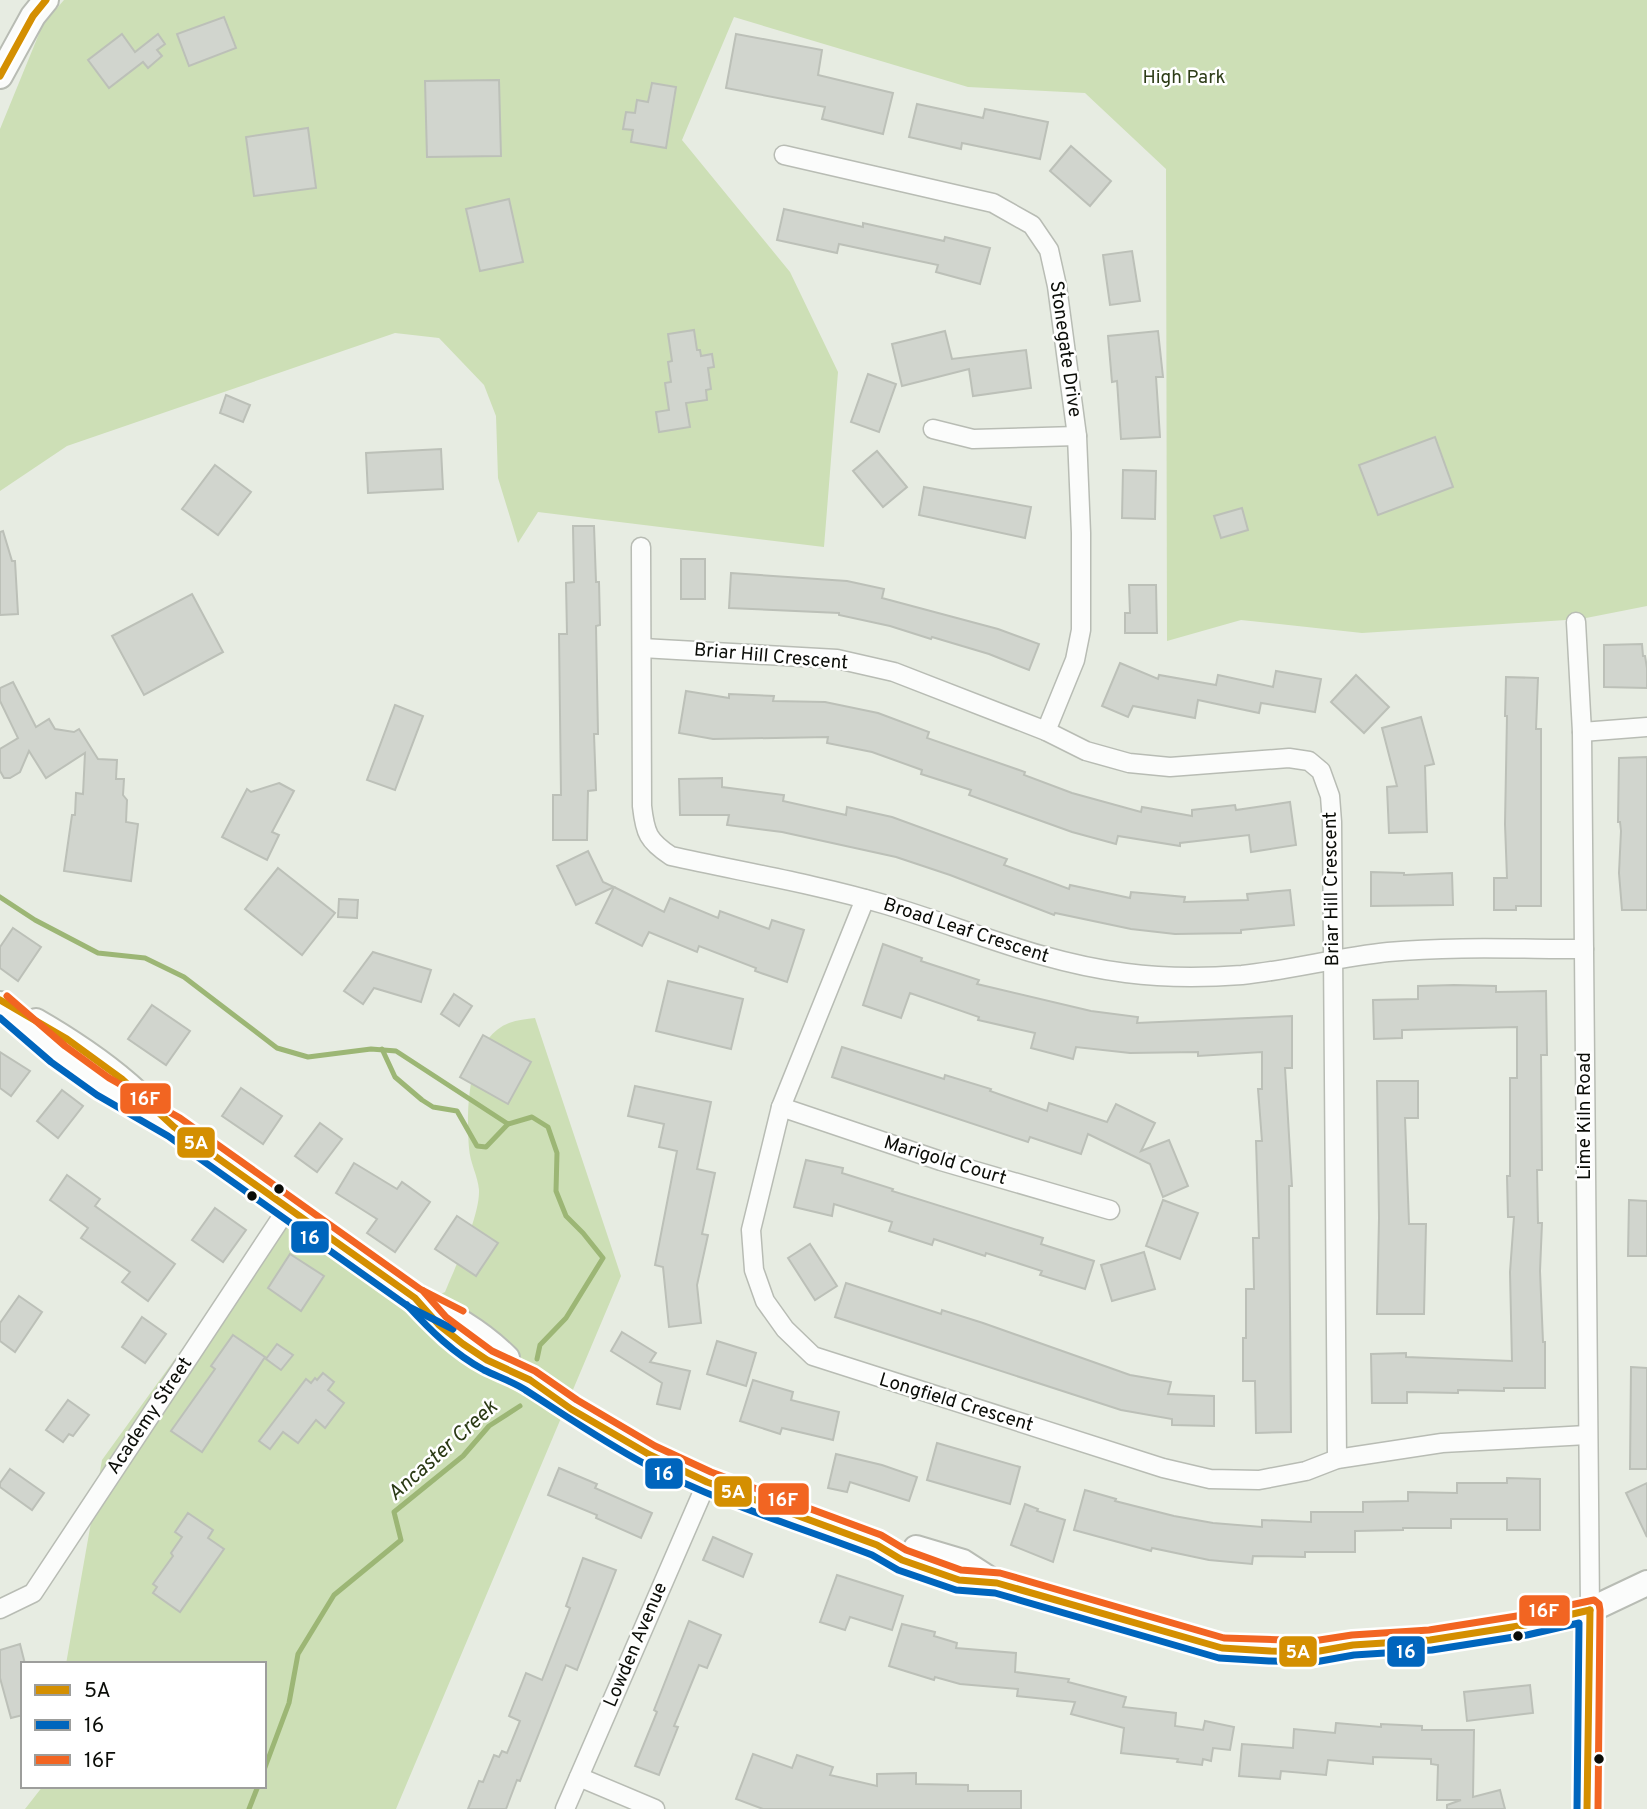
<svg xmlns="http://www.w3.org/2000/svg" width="1647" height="1809" font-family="Overpass,sans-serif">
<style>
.green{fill:#cddfb6}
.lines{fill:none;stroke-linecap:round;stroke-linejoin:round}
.stream{stroke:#9cb675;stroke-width:5}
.building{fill:#d1d5ce;stroke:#bcc0b8;stroke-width:2}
.street-casing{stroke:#b8bcb4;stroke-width:21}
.secondary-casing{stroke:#b8bcb4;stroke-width:28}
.street{stroke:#fbfcfb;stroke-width:18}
.secondary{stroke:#fbfcfb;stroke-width:24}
.bus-1-casing{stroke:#fff;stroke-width:12}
.bus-2-casing{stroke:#fff;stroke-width:12}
.bus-3-casing{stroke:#fff;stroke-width:12}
.bus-1{stroke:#d48f01;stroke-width:7}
.bus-2{stroke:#0065bd;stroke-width:7}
.bus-3{stroke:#f26522;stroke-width:7}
.bus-dot{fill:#0b0d08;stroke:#fff;stroke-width:2.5}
.labels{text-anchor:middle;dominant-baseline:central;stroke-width:5;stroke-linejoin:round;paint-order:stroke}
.park-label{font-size:19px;fill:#2e3d18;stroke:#fff}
.street-label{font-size:19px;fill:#0b0d08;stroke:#fff}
.water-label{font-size:21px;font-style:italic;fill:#2a3914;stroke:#fff}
.line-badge{stroke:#fff;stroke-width:2.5}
.badge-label{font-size:19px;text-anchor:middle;font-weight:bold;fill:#fff}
</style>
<rect width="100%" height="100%" fill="#e7ece2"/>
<!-- green -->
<g class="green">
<path d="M64 0H1647V606L1581 619 1362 633 1241 620 1167 641 1166 169 1085 93 968 87 734 17 682 140 790 272 838 372 824 547 538 512 518 543 498 478 496 416 484 385 439 338 395 333 67 446 0 491V129L43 24Z"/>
<path d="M535 1018 621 1276 396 1809H25L43 1786H264V1664H66L102 1460 289 1201 430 1299 445 1292C455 1267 480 1217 479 1190 478 1176 470 1163 469 1148 466 1111 467 1039 509 1023 517 1020 527 1019 535 1018Z"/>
</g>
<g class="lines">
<!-- stream -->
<g class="stream">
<path d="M0 897 35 920 98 953 145 958 184 977 277 1048 308 1057 371 1049 396 1051 508 1124 532 1117 548 1127 557 1153 556 1191 566 1216 583 1233 603 1258 566 1318 540 1345 537 1359"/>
<path d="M382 1049 395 1077 422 1100 433 1107 457 1111 477 1146 486 1147 508 1124"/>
<path d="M264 1770 289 1703 298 1654 334 1595 401 1540 394 1512 463 1456 489 1426 520 1406"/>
<path d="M249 1809 258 1786"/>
</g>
</g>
<!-- building -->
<g class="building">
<path d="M224 17 236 48 189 66 177 34Z"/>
<path d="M122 34 135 52 158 34 165 44 157 50 162 56 148 68 143 62 109 88 88 60Z"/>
<path d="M736 34 822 50 818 75 893 93 883 134 822 119 825 107 726 88Z"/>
<path d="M499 80 501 156 427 157 425 81Z"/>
<path d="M652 83 676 87 666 148 631 142 633 130 623 129 626 112 635 113 637 100 648 102Z"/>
<path d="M917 104 983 118 985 109 1048 122 1040 159 962 143 961 149 909 137Z"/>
<path d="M308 128 316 188 254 196 246 137Z"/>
<path d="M1071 146 1111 181 1090 206 1050 171Z"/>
<path d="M509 199 523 262 480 271 466 209Z"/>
<path d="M784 209 863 227V223L944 241 945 237 990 248 980 284 936 272 938 265 839 244 837 253 777 240Z"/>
<path d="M1132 251 1140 301 1110 305 1103 255Z"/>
<path d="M694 330 697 350H700L701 356 712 354 714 367 708 368 711 389 706 390 707 400 686 403 690 427 659 432 656 412 669 410 665 383 671 382 668 362 672 361 668 334Z"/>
<path d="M945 331 952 359 1026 350 1031 388 973 396 969 369 902 386 892 344Z"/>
<path d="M1158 331 1163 377H1156L1160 437 1121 439 1117 381 1112 382 1108 336Z"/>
<path d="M868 374 896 384 879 432 851 422Z"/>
<path d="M226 395 250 405 243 422 220 413Z"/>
<path d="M1435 437 1453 487 1378 515 1359 465Z"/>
<path d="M441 449 443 489 368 493 366 453Z"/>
<path d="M877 451 907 487 883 507 853 471Z"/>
<path d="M215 465 251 492 218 535 182 509Z"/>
<path d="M1123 470 1156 471 1155 519 1122 518Z"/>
<path d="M924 487 1031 507 1025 538 919 515Z"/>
<path d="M1242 508 1248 530 1221 538 1214 516Z"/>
<path d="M573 526H594L596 582H599L600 625 596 626 598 734H594L596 790 588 791 587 840H553V795H561L559 634H567L566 583 574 582Z"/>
<path d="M3 531 12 561H15L18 614 0 615V532Z"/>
<rect x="681" y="559" width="24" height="40"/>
<path d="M731 573 847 581 884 589 882 598 998 629 1039 644 1029 670 989 654 932 637 931 639 890 626 839 615V613L729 608Z"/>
<path d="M1129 585H1156L1157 633H1125V613H1130Z"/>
<path d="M192 594 223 652 144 695 112 636Z"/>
<path d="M1642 644 1643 656H1645L1647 668V688L1604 687V645Z"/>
<path d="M1120 663 1158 679 1159 675 1216 685 1218 675 1273 687 1276 671 1321 679 1315 712 1261 703 1259 713 1198 700 1195 718 1133 706 1128 717 1102 706Z"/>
<path d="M1356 675 1389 707 1364 733 1331 702Z"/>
<path d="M1506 677 1538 678 1536 729H1541V906H1516V910H1494V878H1507L1505 824 1507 716H1505Z"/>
<path d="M13 682 36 727 49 719 55 729 74 732 79 729 98 759 117 760 116 779H124L123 795 127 800 126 822 138 824 131 881 64 871 72 815H75L76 793 83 794 85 753 46 778 29 751 20 772 10 778H4L0 771V749L18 738 0 701V688Z"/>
<path d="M686 691 729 698V694L774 696 773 701 825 702 878 713 929 732 927 738 1025 772 1024 775 1072 793 1141 812 1142 807 1192 816V810L1235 805 1236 810 1290 802 1296 845 1251 852 1249 835 1180 843V846L1118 836 1116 844 1072 832 969 795 971 790 921 774 922 770 872 752 827 743 828 737 713 739 679 733Z"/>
<path d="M395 705 423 716 395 790 367 780Z"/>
<path d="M1421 717 1434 764 1425 766 1427 832 1389 833 1387 787 1397 786 1382 728Z"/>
<path d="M1647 757V910H1622L1619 873 1621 831 1620 822H1618L1619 758Z"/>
<path d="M722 778V787L784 795 783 801 846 815 847 807 892 817 1007 859 1004 865 1069 889 1070 885 1130 898 1131 892 1185 897 1184 902 1248 900 1247 894 1290 890 1294 925 1241 930V933L1175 934 1131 929 1055 913 1054 915 950 875 896 857 782 832 727 825 729 815H680L679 779Z"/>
<path d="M279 783 294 791 272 832 279 835 267 860 222 837 247 789 251 792Z"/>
<path d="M588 851 603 882 614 887 576 905 557 866Z"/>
<path d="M278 868 335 913 302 955 245 909Z"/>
<path d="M1371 872 1404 873V875L1452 873 1453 905 1371 906Z"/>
<path d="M614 887 664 912 670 898 718 918 720 911 769 929 772 920 804 930 787 982 755 971 756 968 699 946 697 952 649 932 642 946 596 923Z"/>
<path d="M339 899 358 900 357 918 338 917Z"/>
<path d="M13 928 41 947 18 981 0 968V947Z"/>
<path d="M883 944 922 958 921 961 979 980 977 984 1091 1011 1138 1017 1137 1023 1292 1016V1068H1285L1292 1186H1289L1291 1432 1256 1433 1255 1381H1243V1338H1246V1289H1254L1253 1238H1259L1256 1141H1262L1258 1089H1262V1052L1198 1056V1052L1130 1053 1076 1047 1073 1059 1031 1048 1035 1033 978 1020 979 1017 910 993 901 1018 863 1005Z"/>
<path d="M373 952 431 970 421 1002 374 988 363 1004 344 991Z"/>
<path d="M668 981 743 999 731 1049 656 1031Z"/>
<path d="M1454 985 1496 986V992L1546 991 1547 1055H1541L1542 1170H1537L1538 1223H1542L1540 1271 1543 1342H1545V1388H1504V1391L1458 1390V1393L1407 1392V1403H1372L1371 1354 1406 1353V1357L1512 1361 1510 1272 1514 1217H1508L1507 1176H1510V1078H1517V1027L1402 1030V1038L1374 1039 1373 1000 1418 999V986Z"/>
<path d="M454 994 472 1006 459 1026 441 1014Z"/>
<path d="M152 1005 190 1031 166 1065 128 1039Z"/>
<path d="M483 1035 531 1062 508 1104 460 1077Z"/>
<path d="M842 1047 944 1079 945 1075 991 1089 990 1091 1047 1111 1049 1103 1107 1122 1116 1104 1155 1123 1141 1151 1169 1140 1188 1186 1163 1197 1150 1164 1088 1134 1081 1154 1030 1137 1028 1142 832 1077Z"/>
<path d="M0 1052 30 1071 11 1096 0 1088Z"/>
<path d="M1377 1081H1418V1118H1405L1409 1224H1426L1424 1314H1377L1379 1218Z"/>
<path d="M635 1086 711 1102 697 1169 715 1173 702 1234 708 1235 697 1285 701 1323 669 1327 663 1267 655 1265 677 1151 659 1147 664 1124 628 1116Z"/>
<path d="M241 1088 282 1116 263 1144 222 1116Z"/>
<path d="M62 1090 83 1106 58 1138 37 1121Z"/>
<path d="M320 1123 342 1139 317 1172 295 1156Z"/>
<path d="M806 1160 843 1168 842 1173 893 1189 892 1191 1043 1238 1041 1244 1094 1261 1085 1289 1040 1275 1042 1271 986 1253 985 1256 934 1239 932 1245 889 1231 892 1222 834 1204 832 1216 794 1207Z"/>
<path d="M354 1163 397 1189 402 1182 430 1202 395 1252 367 1233 377 1219 336 1193Z"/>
<path d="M67 1175 100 1199 95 1206 175 1264 148 1301 122 1282 130 1272 81 1238 88 1228 50 1200Z"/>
<path d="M1163 1200 1198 1213 1180 1259 1146 1246Z"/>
<path d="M1629 1200 1647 1201V1256H1628Z"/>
<path d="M215 1208 246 1230 223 1262 192 1240Z"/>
<path d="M457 1216 498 1243 476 1276 435 1249Z"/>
<path d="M810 1244 837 1286 815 1300 788 1258Z"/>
<path d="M1144 1252 1155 1289 1112 1301 1101 1265Z"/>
<path d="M290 1254 324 1276 301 1311 268 1288Z"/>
<path d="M846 1283 941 1314 942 1310 983 1323 1130 1375 1171 1382 1168 1394 1214 1396V1426L1172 1425V1419L1121 1410 835 1317Z"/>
<path d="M19 1296 42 1312 15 1352 0 1341V1323Z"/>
<path d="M142 1317 166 1334 145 1363 122 1347Z"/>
<path d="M622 1332 656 1353 650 1362 690 1371 680 1409 657 1404 662 1383 611 1351Z"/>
<path d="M233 1335 265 1357 202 1452 171 1431 215 1369 211 1366Z"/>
<path d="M717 1341 756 1353 746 1386 707 1374Z"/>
<path d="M277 1344 293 1355 281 1370 266 1359Z"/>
<path d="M1631 1367 1647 1368V1469H1630Z"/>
<path d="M323 1373 334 1382 328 1390 344 1403 325 1428 316 1420 298 1443 283 1432 270 1449 259 1441 306 1379 311 1383 315 1378 317 1380Z"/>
<path d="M753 1380 793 1392 791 1400 839 1412 833 1440 782 1428 780 1434 740 1421Z"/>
<path d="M68 1400 89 1415 73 1436 69 1434 63 1442 46 1430Z"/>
<path d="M937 1443 1020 1467 1010 1504 927 1480Z"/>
<path d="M836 1454 882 1465 917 1477 909 1501 850 1482 847 1492 828 1488Z"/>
<path d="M559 1468 597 1484 595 1488 652 1513 641 1538 596 1518 597 1515 548 1495Z"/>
<path d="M10 1469 44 1493 32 1510 0 1487V1483Z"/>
<path d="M1507 1478 1540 1479V1530H1507V1519H1451V1528H1403V1530L1355 1531V1552H1305V1557L1253 1556 1252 1564 1209 1560 1152 1548 1151 1551 1074 1530 1085 1490 1116 1499 1115 1501 1174 1516 1213 1523 1262 1527V1520L1311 1522V1512H1363V1502L1408 1501V1492L1457 1493V1483H1507Z"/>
<path d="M1647 1483V1537L1626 1493Z"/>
<path d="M1025 1504 1038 1509 1037 1511 1065 1520 1053 1562 1011 1545Z"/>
<path d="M188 1513 213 1530 208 1538 224 1549 180 1612 153 1593 157 1587 153 1584 173 1556 171 1553 182 1537 175 1532Z"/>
<path d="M713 1537 752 1554 743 1577 703 1560Z"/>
<path d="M583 1558 616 1570 577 1670 566 1665 520 1781 517 1780 506 1809H468L479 1781 483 1782 494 1755 499 1757 502 1751 507 1753 520 1721 509 1716 526 1673 542 1680 570 1608 566 1606Z"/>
<path d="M837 1575 903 1596 892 1630 850 1617 845 1630 820 1622Z"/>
<path d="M689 1621 721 1635 707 1668 699 1665 674 1726 678 1727 659 1775 635 1766 657 1712 654 1710Z"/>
<path d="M902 1624 935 1632 934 1636 957 1643 956 1648 1016 1653 1015 1672 1069 1679 1068 1682 1126 1697 1123 1707 1176 1713 1175 1726 1203 1730 1205 1721 1234 1727 1230 1750 1213 1748 1211 1761 1203 1759 1202 1765 1177 1762 1178 1759 1121 1753 1124 1728 1071 1714 1075 1702 1017 1696 1018 1689 960 1684 935 1677 934 1680 889 1666Z"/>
<path d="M20 1644 25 1664H23V1715L11 1718 0 1678V1650Z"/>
<path d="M1530 1685 1533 1713 1467 1721 1464 1692Z"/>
<path d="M1336 1723 1381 1727V1724L1422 1726V1730H1474L1473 1797 1500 1790 1505 1809H1447V1805L1461 1800H1437L1438 1765 1431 1764V1759L1373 1757V1764L1328 1760 1326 1775 1281 1771 1280 1779 1239 1776 1242 1744 1293 1748 1294 1729 1335 1733Z"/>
<path d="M753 1754 792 1768 797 1755 833 1767 830 1775 877 1786V1774L916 1773V1784L968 1785V1791H1021V1809H763L736 1799Z"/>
</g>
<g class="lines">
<!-- street casing -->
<g class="street-casing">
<g id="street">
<path d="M784 155 993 203 1032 225 1049 250 1057 286 1077 436 1081 533V630L1075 660 1046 731"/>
<path d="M933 429 973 439 1077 436"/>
<path d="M641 547 642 806C645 833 648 841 671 856 743 872 816 884 887 905 967 929 1043 963 1126 973 1164 978 1203 978 1242 975 1291 970 1339 957 1388 952 1453 946 1519 949 1584 949"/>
<path d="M1576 622 1582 732 1590 1610"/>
<path d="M642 648 837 659 894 672 1046 731 1086 751 1129 763 1170 767 1289 758 1309 761 1321 771 1330 796 1332 822 1337 1459"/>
<path d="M1582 732 1647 727"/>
<path d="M865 899 781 1107 751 1230 754 1270 765 1301 785 1329 813 1356 1163 1468 1210 1479 1259 1480 1306 1471 1337 1459 1442 1443 1587 1435"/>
<path d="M781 1107 941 1161 1110 1210"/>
<path d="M0 1609 33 1593 287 1209"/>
<path d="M579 1777 655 1809"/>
<path d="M565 1809 707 1482"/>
</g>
</g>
<!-- secondary casing -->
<g class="secondary-casing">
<g id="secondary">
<path d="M0 76 33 16 46 0"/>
<path d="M0 1004 58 1054 103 1087 174 1127 415 1298C449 1314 480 1331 507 1358"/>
<path d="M36 1021C72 1042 107 1065 137 1093"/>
<path d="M415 1298 439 1325 463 1344 487 1360 530 1380 571 1409 650 1455 707 1482 877 1545 902 1560 959 1580 997 1583 1222 1648 1314 1652 1353 1645 1430 1640 1525 1625 1590 1610 1647 1583"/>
<path d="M916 1548 963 1562 994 1582"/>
<path d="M1587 1809 1590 1610"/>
</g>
</g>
<!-- street -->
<use href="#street" class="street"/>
<!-- secondary -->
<use href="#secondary" class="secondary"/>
<!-- bus-1 casing -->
<g class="bus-1-casing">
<g id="bus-1">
<path d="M0 76 33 16 46 0"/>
<path d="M0 1000 67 1039 122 1079 174 1127 415 1298 439 1325 463 1344 487 1360 530 1380 571 1409 650 1455 707 1482 877 1545 902 1560 959 1580 997 1583 1222 1648 1270 1651 1314 1652 1353 1645 1430 1640 1525 1625 1590 1610"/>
<path d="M1587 1809 1590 1610"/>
</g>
</g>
<!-- bus-2 casing -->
<g class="bus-2-casing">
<g id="bus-2">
<path d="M0 1018 51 1062 97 1095 168 1136 409 1307 453 1329"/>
<path d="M407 1305C430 1330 454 1354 484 1370 498 1377 514 1382 527 1391 566 1416 604 1442 645 1464 717 1502 796 1526 872 1555L898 1570 956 1590 995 1593 1219 1658 1269 1661 1315 1662 1354 1655 1432 1650 1527 1635 1579 1623 1577 1809"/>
</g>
</g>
<!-- bus-3 casing -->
<g class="bus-3-casing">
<g id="bus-3">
<path d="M7 996 65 1046 109 1078 180 1118 420 1289 463 1311"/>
<path d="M423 1291 446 1317 492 1351 535 1371 577 1400 655 1446 711 1472 881 1535 906 1550 961 1570 1000 1573 1224 1638 1313 1641 1352 1635 1429 1630 1523 1615 1594 1600 1599 1604 1600 1610 1598 1809"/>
</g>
</g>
<!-- bus-1 -->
<use href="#bus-1" class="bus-1"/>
<!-- bus-2 -->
<use href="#bus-2" class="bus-2"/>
<!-- bus-3 -->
<use href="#bus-3" class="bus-3"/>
</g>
<!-- markers -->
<g class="bus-dot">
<circle cx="279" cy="1189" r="6"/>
<circle cx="252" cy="1196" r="6"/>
<circle cx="1518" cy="1636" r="6"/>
<circle cx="1599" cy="1759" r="6"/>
</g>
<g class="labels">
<!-- park labels -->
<g class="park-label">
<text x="1184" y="78">High Park</text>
</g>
<!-- street labels -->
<g class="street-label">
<text transform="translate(1065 349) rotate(82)">Stonegate Drive</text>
<text transform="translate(771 657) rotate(5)">Briar Hill Crescent</text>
<text transform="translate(1332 889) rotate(-91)">Briar Hill Crescent</text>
<text transform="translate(966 931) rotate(18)">Broad Leaf Crescent</text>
<text transform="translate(1585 1116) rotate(-90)">Lime Kiln Road</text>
<text transform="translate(945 1161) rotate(17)">Marigold Court</text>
<text transform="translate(956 1403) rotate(17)">Longfield Crescent</text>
<text transform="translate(150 1416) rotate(-56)">Academy Street</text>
<text transform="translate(636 1645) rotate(-67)">Lowden Avenue</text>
</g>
<!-- water labels -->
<g class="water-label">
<text transform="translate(443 1451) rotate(-42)">Ancaster Creek</text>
</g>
</g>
<g class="line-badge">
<rect x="119" y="1082" width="53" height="33" rx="7" fill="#f26522"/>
<rect x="176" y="1126" width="40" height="33" rx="7" fill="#d48f01"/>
<rect x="290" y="1220" width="40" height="34" rx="7" fill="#0065bd"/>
<rect x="644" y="1457" width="40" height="33" rx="7" fill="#0065bd"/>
<rect x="713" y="1475" width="40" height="33" rx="7" fill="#d48f01"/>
<rect x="757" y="1482" width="53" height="34" rx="7" fill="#f26522"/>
<rect x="1518" y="1594" width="53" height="33" rx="7" fill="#f26522"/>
<rect x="1278" y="1635" width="40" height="33" rx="7" fill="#d48f01"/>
<rect x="1386" y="1635" width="40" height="33" rx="7" fill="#0065bd"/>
</g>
<g class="badge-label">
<text x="145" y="1105">16F</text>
<text x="196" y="1149">5A</text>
<text x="310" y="1244">16</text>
<text x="664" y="1480">16</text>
<text x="733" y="1498">5A</text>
<text x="783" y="1506">16F</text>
<text x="1544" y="1617">16F</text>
<text x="1298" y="1658">5A</text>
<text x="1406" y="1658">16</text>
</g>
<!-- legend -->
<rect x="21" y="1662" width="245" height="126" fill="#ffffff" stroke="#9d9e9c" stroke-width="2"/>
<rect x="35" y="1685" width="35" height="10" fill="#d48f01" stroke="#9d9e9c" stroke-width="2"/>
<text x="84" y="1697" font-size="21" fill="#0b0d08">5A</text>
<rect x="35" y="1720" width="35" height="10" fill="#0065bd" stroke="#9d9e9c" stroke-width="2"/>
<text x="84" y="1732" font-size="21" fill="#0b0d08">16</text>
<rect x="35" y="1755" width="35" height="10" fill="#f26522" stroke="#9d9e9c" stroke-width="2"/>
<text x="84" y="1767" font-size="21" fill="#0b0d08">16F</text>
</svg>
